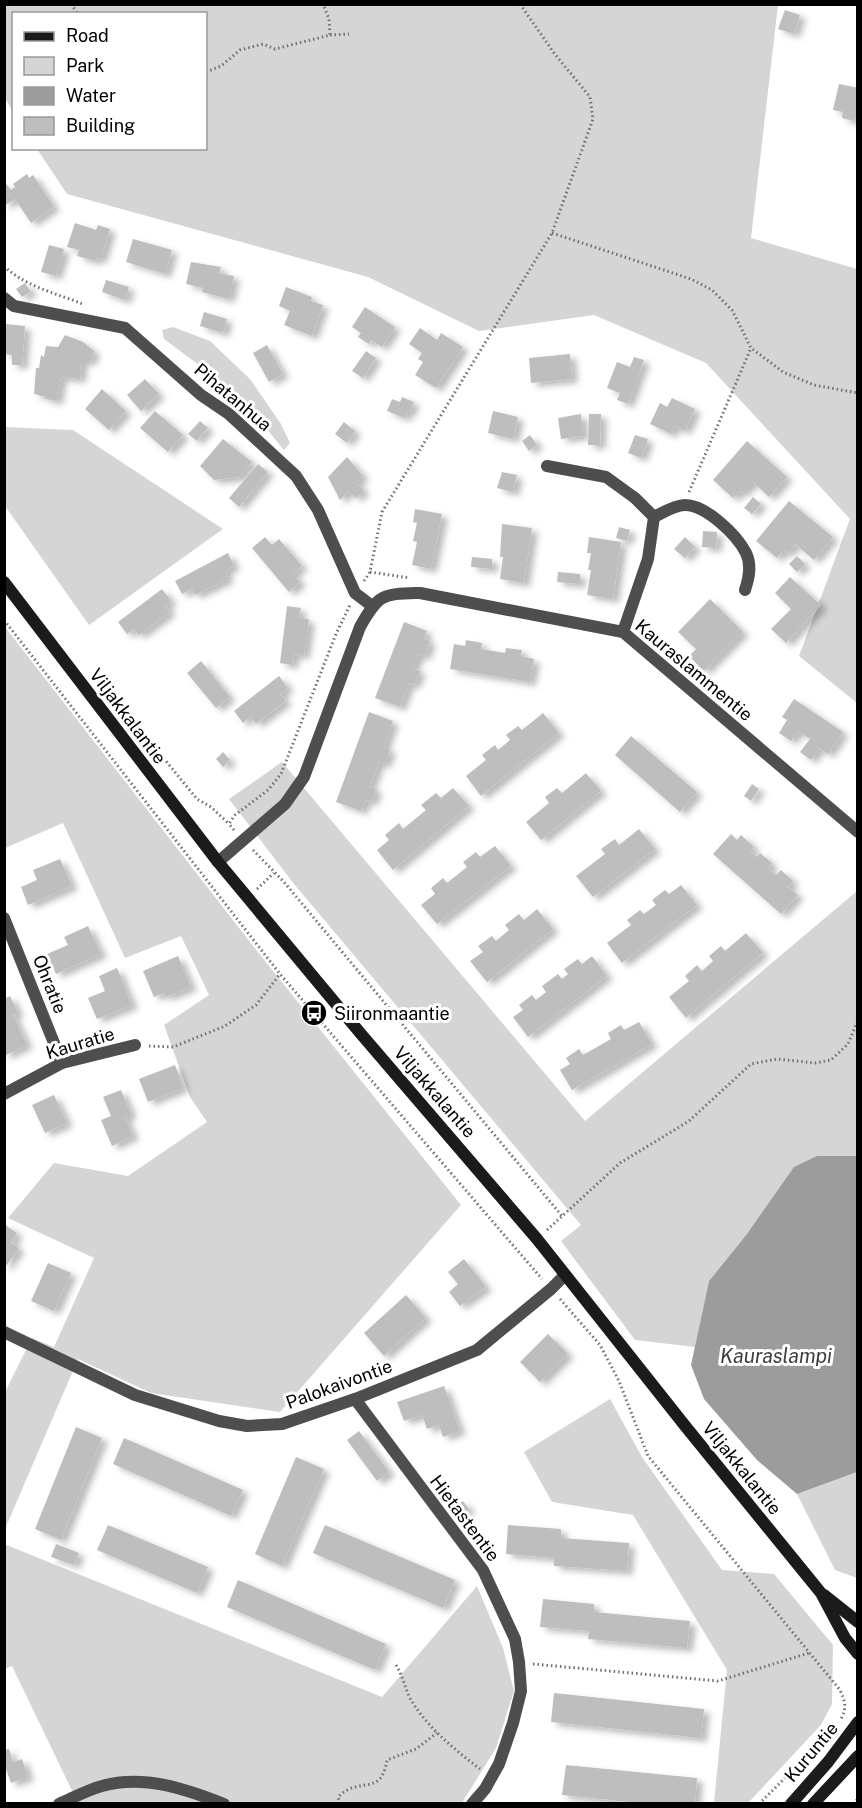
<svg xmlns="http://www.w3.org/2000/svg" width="862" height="1808" font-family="'Public Sans',sans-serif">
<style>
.green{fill:#d5d5d5}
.water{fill:#9c9c9c}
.building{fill:#bebebe;filter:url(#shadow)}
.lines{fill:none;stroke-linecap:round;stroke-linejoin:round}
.path{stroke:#707070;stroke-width:3;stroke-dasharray:1.5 3;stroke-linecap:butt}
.street{stroke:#4e4e4e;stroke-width:12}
.secondary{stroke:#1b1b1b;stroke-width:12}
.labels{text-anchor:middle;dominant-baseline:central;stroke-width:6;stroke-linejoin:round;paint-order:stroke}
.street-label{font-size:18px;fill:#000;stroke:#fff}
.poi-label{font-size:18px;fill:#000;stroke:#fff;text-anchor:start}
.water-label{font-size:20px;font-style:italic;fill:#3d3d3d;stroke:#fff}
</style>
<defs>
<filter id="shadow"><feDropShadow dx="6" dy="4" stdDeviation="3" flood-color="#0004"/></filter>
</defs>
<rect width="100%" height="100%" fill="#fff"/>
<!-- green -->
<g class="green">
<path d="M4 5H778L751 238 857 269V703L799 656 850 519 706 363 594 315 479 331 368 277 67 194 37 149 206 148V14H14L13 112 5 98Z"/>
<path d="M173 327 210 341 250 379 281 424 290 443 284 450 238 394 164 339 162 330Z"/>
<path d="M4 427 73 430 223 529 89 625 5 506Z"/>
<path d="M5 627 257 951 461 1205 280 1412 151 1393 78 1359 5 1529V1392L32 1338 54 1347 94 1258 8 1218 54 1163 128 1176 207 1122 190 1097 164 1025 209 995 181 936 125 958 63 823 5 848Z"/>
<path d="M282 762 585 1121 857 891V1156H817L747 1234 709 1281 695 1347 635 1340 561 1241 581 1225 294 884 229 799Z"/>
<path d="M610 1399 642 1457 722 1570 774 1574 833 1645 832 1704 821 1725 748 1803H714L727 1670 633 1515 552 1502 524 1452Z"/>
<path d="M857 1472V1578L835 1570 797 1494Z"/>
<path d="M4 1544 382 1697 477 1586 503 1648 514 1691 496 1748 462 1803H78L12 1666 5 1669Z"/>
</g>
<!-- water -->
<path class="water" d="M817 1156H857V1472L797 1494 757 1460 704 1399 691 1365 709 1281 747 1234 794 1167Z"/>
<!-- building -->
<g class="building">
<path d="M785 10 800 15 794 34 778 29Z"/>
<path d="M839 84 858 88V116H855L854 121 842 118 843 112 833 110Z"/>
<path d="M27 174 29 178 33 175 54 207 31 223 15 199 4 206V181L11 190 15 187 13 184Z"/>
<path d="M75 223 96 230 98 225 110 229 101 259 97 258 95 261 77 256 79 250 67 247Z"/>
<path d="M133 239 172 250 165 274 126 262Z"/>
<path d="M49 245 64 249 56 276 41 272Z"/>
<path d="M191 262 221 267 219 273 234 276 229 299 202 292 203 288 186 284Z"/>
<path d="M106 280 129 287 125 300 102 292Z"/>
<path d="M25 283 31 292 22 297 16 289Z"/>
<path d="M286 287 312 297 311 301 323 305 312 336 284 325 290 311 279 306Z"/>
<path d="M365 307 395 327 382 347 371 340 369 344 358 337 361 333 352 327Z"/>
<path d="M204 312 227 319 223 333 200 326Z"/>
<path d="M6 324 25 326 22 365H12V355L4 354Z"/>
<path d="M420 328 437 340 441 333 463 347 436 388 415 375 423 362 418 359 422 353 409 344Z"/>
<path d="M65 335 83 342 94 351 91 361H82L80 379 61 377 57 401 46 399V397L34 394 36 368H39L41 355 44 357 46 346 58 347Z"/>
<path d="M267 345 283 374 269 382 253 353Z"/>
<path d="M366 351 376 358 363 378 352 371Z"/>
<path d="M570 354 572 379 531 383 529 358Z"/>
<path d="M634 357 644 360 628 404 617 400 620 393 607 388 617 362 630 367Z"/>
<path d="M145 379 159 394 141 411 127 395Z"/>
<path d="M102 389 126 411 109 430 85 409Z"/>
<path d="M402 397 414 402 410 412 407 411 405 418 387 411 392 399 400 402Z"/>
<path d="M672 398 695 409 685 431 675 426 671 434 650 424 660 403 667 407Z"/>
<path d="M155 411 183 435 168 452 140 428Z"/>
<path d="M493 411 518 417 513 439 488 433Z"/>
<path d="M581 414 583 436 561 439 558 418Z"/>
<path d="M589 414H601L600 445H588Z"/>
<path d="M200 421 208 428 197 441 188 434Z"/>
<path d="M344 422 355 431 347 443 335 434Z"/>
<path d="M530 435 537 445 529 451 522 441Z"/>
<path d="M635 435 648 439 641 458 628 453Z"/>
<path d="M223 439 252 462 239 477 214 480 200 466Z"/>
<path d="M747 441 787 477 769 497 753 482 742 493 740 491 733 498 713 480Z"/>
<path d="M347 457 363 476 356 483 364 490 356 498 349 491 340 500 328 477Z"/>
<path d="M258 464 268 472 239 507 229 498Z"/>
<path d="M502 472 517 475 513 492 497 488Z"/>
<path d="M753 497 761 504 752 514 744 508Z"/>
<path d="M789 501 833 537 814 560 795 544 788 553 784 550 777 558 756 541Z"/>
<path d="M415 509 442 514 431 569 412 565 417 542 413 541 417 523 413 522Z"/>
<path d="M502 524 532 528 524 583 500 579 503 557H500Z"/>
<path d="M619 527 630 530 627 541 616 538Z"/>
<path d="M703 531 717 532 716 548 702 547Z"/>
<path d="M265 537 272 545 279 539 302 566 293 574 300 582 289 592 252 548Z"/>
<path d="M589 537 621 542 613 599 587 595 591 570H588L591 553H587Z"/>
<path d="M685 537 695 547 685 558 674 549Z"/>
<path d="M228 553 234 566 225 571 228 579 195 595 192 589 182 594 175 581Z"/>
<path d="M797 556 805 564 797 572 789 564Z"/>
<path d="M472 557 492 559V569L471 567Z"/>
<path d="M558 572 580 574V584L557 582Z"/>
<path d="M790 577 821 605 786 643 771 629 791 609 775 593Z"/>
<path d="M162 589 171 601 165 605 170 612 139 635 134 629 127 634 118 622Z"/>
<path d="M710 599 743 632 704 671 689 656 696 649 678 632Z"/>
<path d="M287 606 301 608 299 618 309 619 304 655 294 654 292 665 280 663Z"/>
<path d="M404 622 427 631 424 639 430 641 425 656 419 654 413 668 420 671 414 685 409 683 400 707 375 698Z"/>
<path d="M466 640 482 643 481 649 505 653 506 648 522 650 521 656 534 659 530 682 450 669 454 644 465 646Z"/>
<path d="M201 661 230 697 216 708 187 673Z"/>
<path d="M279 676 288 688 280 694 286 701 256 724 251 716 243 723 234 711Z"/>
<path d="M794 699 843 732 828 754 819 748 811 760 800 752 810 739 798 731 791 741 779 733 787 720 782 717Z"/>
<path d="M369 712 393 721 384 747 390 750 385 764 379 762 370 787 376 789 372 802 366 800 361 811 336 802Z"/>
<path d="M543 713 559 733 481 796 466 776 486 760 482 755 495 745 498 750 510 740 506 735 518 726 522 730Z"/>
<path d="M631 736 697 792 680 812 615 755Z"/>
<path d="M223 752 230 760 223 767 216 759Z"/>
<path d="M586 773 601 791 541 840 526 822 549 803 545 797 557 788 562 793Z"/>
<path d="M752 784 759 789 751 801 744 796Z"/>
<path d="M453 788 469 806 393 870 377 850 389 840 385 835 399 823 403 829 426 810 421 805 436 793 441 798Z"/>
<path d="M639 829 655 849 593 897 576 876 605 854 601 849 615 839 619 845Z"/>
<path d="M731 834 737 840 741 835 754 847 750 851 757 857 760 853 772 863 768 868 776 875 781 870 793 881 788 887 798 895 781 914 713 854Z"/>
<path d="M495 846 511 866 437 924 421 905 435 894 431 888 443 878 447 883 467 867 463 862 476 852 480 857Z"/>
<path d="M60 859 72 886 28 905 21 887 37 880 33 870Z"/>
<path d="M681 885 697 905 622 963 607 943 631 925 627 920 640 910 644 914 656 905 652 900 665 890 669 894Z"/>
<path d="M537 909 553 929 487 982 470 961 483 952 478 946 492 936 496 941 509 930 505 925 519 914 524 920Z"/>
<path d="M88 926 101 954 56 974 47 954 68 945 64 937Z"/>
<path d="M746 933 763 953 686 1018 669 997 689 981 685 976 697 965 702 971 713 961 709 956 721 946 725 951Z"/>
<path d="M178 956 191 987 166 997 164 993 154 997 143 971Z"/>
<path d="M592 956 607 976 528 1037 513 1017 523 1010 519 1005 532 995 536 1000 546 992 542 986 558 974 562 979 568 974 564 969 578 959 582 964Z"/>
<path d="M117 968 132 1005 97 1019 88 998 105 991 99 976Z"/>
<path d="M10 996 18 1013 13 1015 27 1045 4 1056V999Z"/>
<path d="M639 1022 652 1044 572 1090 560 1070 570 1064 566 1058 579 1049 583 1055 611 1039 608 1033 621 1025 624 1030Z"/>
<path d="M175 1065 183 1088 148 1102 139 1079Z"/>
<path d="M121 1090 131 1114 125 1117 133 1136 112 1146 101 1120 111 1116 103 1097Z"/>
<path d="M54 1095 67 1123 45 1133 32 1105Z"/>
<path d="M4 1224 17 1233 11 1243 19 1248 4 1269Z"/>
<path d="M464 1259 486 1287 460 1306 449 1292 458 1284 448 1272Z"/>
<path d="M48 1263 71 1273 54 1311 31 1301Z"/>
<path d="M406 1295 426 1318 384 1356 364 1333Z"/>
<path d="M548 1334 568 1354 540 1382 520 1362Z"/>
<path d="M444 1386 460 1431 443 1437 439 1425 427 1429 422 1415 404 1421 397 1402Z"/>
<path d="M76 1427 102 1438 61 1540 35 1529Z"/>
<path d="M359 1431 389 1472 377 1481 347 1440Z"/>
<path d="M124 1438 243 1490 231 1516 113 1464Z"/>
<path d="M296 1457 324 1469 282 1566 255 1554Z"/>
<path d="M463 1501 469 1509 464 1514 457 1506Z"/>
<path d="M108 1525 208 1567 197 1593 97 1550Z"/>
<path d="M325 1525 455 1580 443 1608 313 1553Z"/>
<path d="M508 1525 561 1529V1538L629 1543 627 1571 554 1566V1558L506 1554Z"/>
<path d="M56 1544 79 1553 74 1565 51 1557Z"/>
<path d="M238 1580 386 1644 375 1670 227 1607Z"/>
<path d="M543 1599 594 1604V1612L690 1621 687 1648 588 1639 589 1631 540 1627Z"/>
<path d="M554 1693 704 1709 701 1738 551 1722Z"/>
<path d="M9 1749 13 1762 22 1759 28 1777 11 1783 6 1769H4V1750Z"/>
<path d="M566 1765 697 1778 695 1804H650L562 1795Z"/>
</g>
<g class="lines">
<!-- path -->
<g class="path">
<path d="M71 4 78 14"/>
<path d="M330 35 349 34"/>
<path d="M206 72 221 66 240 50 263 44 275 49 330 35 329 19 323 4"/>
<path d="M552 233 691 279 712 290 732 310 751 348 783 372 814 385 858 393"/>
<path d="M4 266C24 286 58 294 83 304"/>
<path d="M689 492 751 348"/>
<path d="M370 572 410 578"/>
<path d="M364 581 370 572 382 512 552 233 593 119 590 97 554 53 520 4"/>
<path d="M4 620 280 974 542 1279"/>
<path d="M152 744 197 799 211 807 229 824"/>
<path d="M234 830 229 824 235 815 268 790 281 774 336 634 350 605"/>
<path d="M253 850 284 882 562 1216"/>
<path d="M257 889 274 873"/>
<path d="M149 1046 173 1047 225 1026 256 1005 280 974"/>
<path d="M547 1230 620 1163 689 1121 751 1064 777 1059 815 1063 831 1060 848 1044 858 1020"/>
<path d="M560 1299 600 1345 619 1381 648 1456 840 1690C845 1701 847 1708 841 1719"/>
<path d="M533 1664 718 1681 809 1653"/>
<path d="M396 1665C403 1676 405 1689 411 1700 428 1728 454 1749 480 1769"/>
<path d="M340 1804 338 1797C360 1775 381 1798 387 1760L416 1749 437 1733"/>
<path d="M759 1804 830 1733"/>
<path d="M853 1804 858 1799"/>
</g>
<!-- street -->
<g class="street">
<path d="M4 298 14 306 125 328 201 395 229 414 296 476 318 510 355 593 372 606"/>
<path d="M547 466 606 477 635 498 654 517 648 559 623 632"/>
<path d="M654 517C662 513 675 505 685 505 706 505 737 535 746 553 752 565 749 578 745 590"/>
<path d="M218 862 285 804 304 777 360 627C379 593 383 594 420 593L623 632 858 832"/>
<path d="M4 918 62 1063"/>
<path d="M4 1094 62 1063 135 1045"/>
<path d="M4 1332 135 1395 219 1421 247 1426 282 1424 355 1399 477 1350 551 1289 564 1276"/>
<path d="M355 1399 483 1570 515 1639 519 1662 521 1691 513 1723 499 1764 485 1789 472 1804"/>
<path d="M59 1804C73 1798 87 1790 102 1786 143 1774 186 1789 224 1804"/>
</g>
<!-- secondary -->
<g class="secondary">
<path d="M4 582 218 862 361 1034 537 1239 686 1427 821 1593 845 1638 858 1654"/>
<path d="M824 1595 858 1622"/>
<path d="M791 1804 828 1762 858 1722"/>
<path d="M813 1804 858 1756"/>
</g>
</g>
<!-- icons -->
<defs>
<g id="bus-disc" transform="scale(1.35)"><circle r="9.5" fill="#000" stroke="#fff"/><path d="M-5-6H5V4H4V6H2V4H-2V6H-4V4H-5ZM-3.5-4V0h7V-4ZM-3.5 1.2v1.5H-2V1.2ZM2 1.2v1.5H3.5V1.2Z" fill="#fff"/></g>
</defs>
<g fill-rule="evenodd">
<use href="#bus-disc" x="314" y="1013"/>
</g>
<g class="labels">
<!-- street labels -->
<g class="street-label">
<text transform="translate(233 397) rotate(40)">Pihatanhua</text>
<text transform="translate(694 670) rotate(40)">Kauraslammentie</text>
<text transform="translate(128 716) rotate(53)">Viljakkalantie</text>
<text transform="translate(50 984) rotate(68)">Ohratie</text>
<text transform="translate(80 1043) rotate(-17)">Kauratie</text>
<text transform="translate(435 1092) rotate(49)">Viljakkalantie</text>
<text transform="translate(339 1384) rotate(-20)">Palokaivontie</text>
<text transform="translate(742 1468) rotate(51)">Viljakkalantie</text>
<text transform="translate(465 1518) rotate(53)">Hietastentie</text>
<text transform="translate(811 1752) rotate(-50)">Kuruntie</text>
</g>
<!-- poi labels -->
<g class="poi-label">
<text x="334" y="1013">Siironmaantie</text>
</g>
<!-- water labels -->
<g class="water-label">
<text x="776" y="1356">Kauraslampi</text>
</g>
</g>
<!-- border -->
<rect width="862" height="1808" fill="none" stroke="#000000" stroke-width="12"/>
<!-- legend -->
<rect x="12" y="12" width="195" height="138" fill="#ffffff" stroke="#999999" stroke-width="1.5"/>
<rect x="24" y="32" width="30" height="9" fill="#1b1b1b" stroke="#999999" stroke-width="1.5"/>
<text x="66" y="42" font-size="18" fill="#000000">Road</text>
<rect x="24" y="57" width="30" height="18" fill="#d5d5d5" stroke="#999999" stroke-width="1.5"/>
<text x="66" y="72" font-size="18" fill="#000000">Park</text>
<rect x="24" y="87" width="30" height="18" fill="#9c9c9c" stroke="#999999" stroke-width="1.5"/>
<text x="66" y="102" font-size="18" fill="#000000">Water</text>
<rect x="24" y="117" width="30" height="18" fill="#bebebe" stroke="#999999" stroke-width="1.5"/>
<text x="66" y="132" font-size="18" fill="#000000">Building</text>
</svg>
